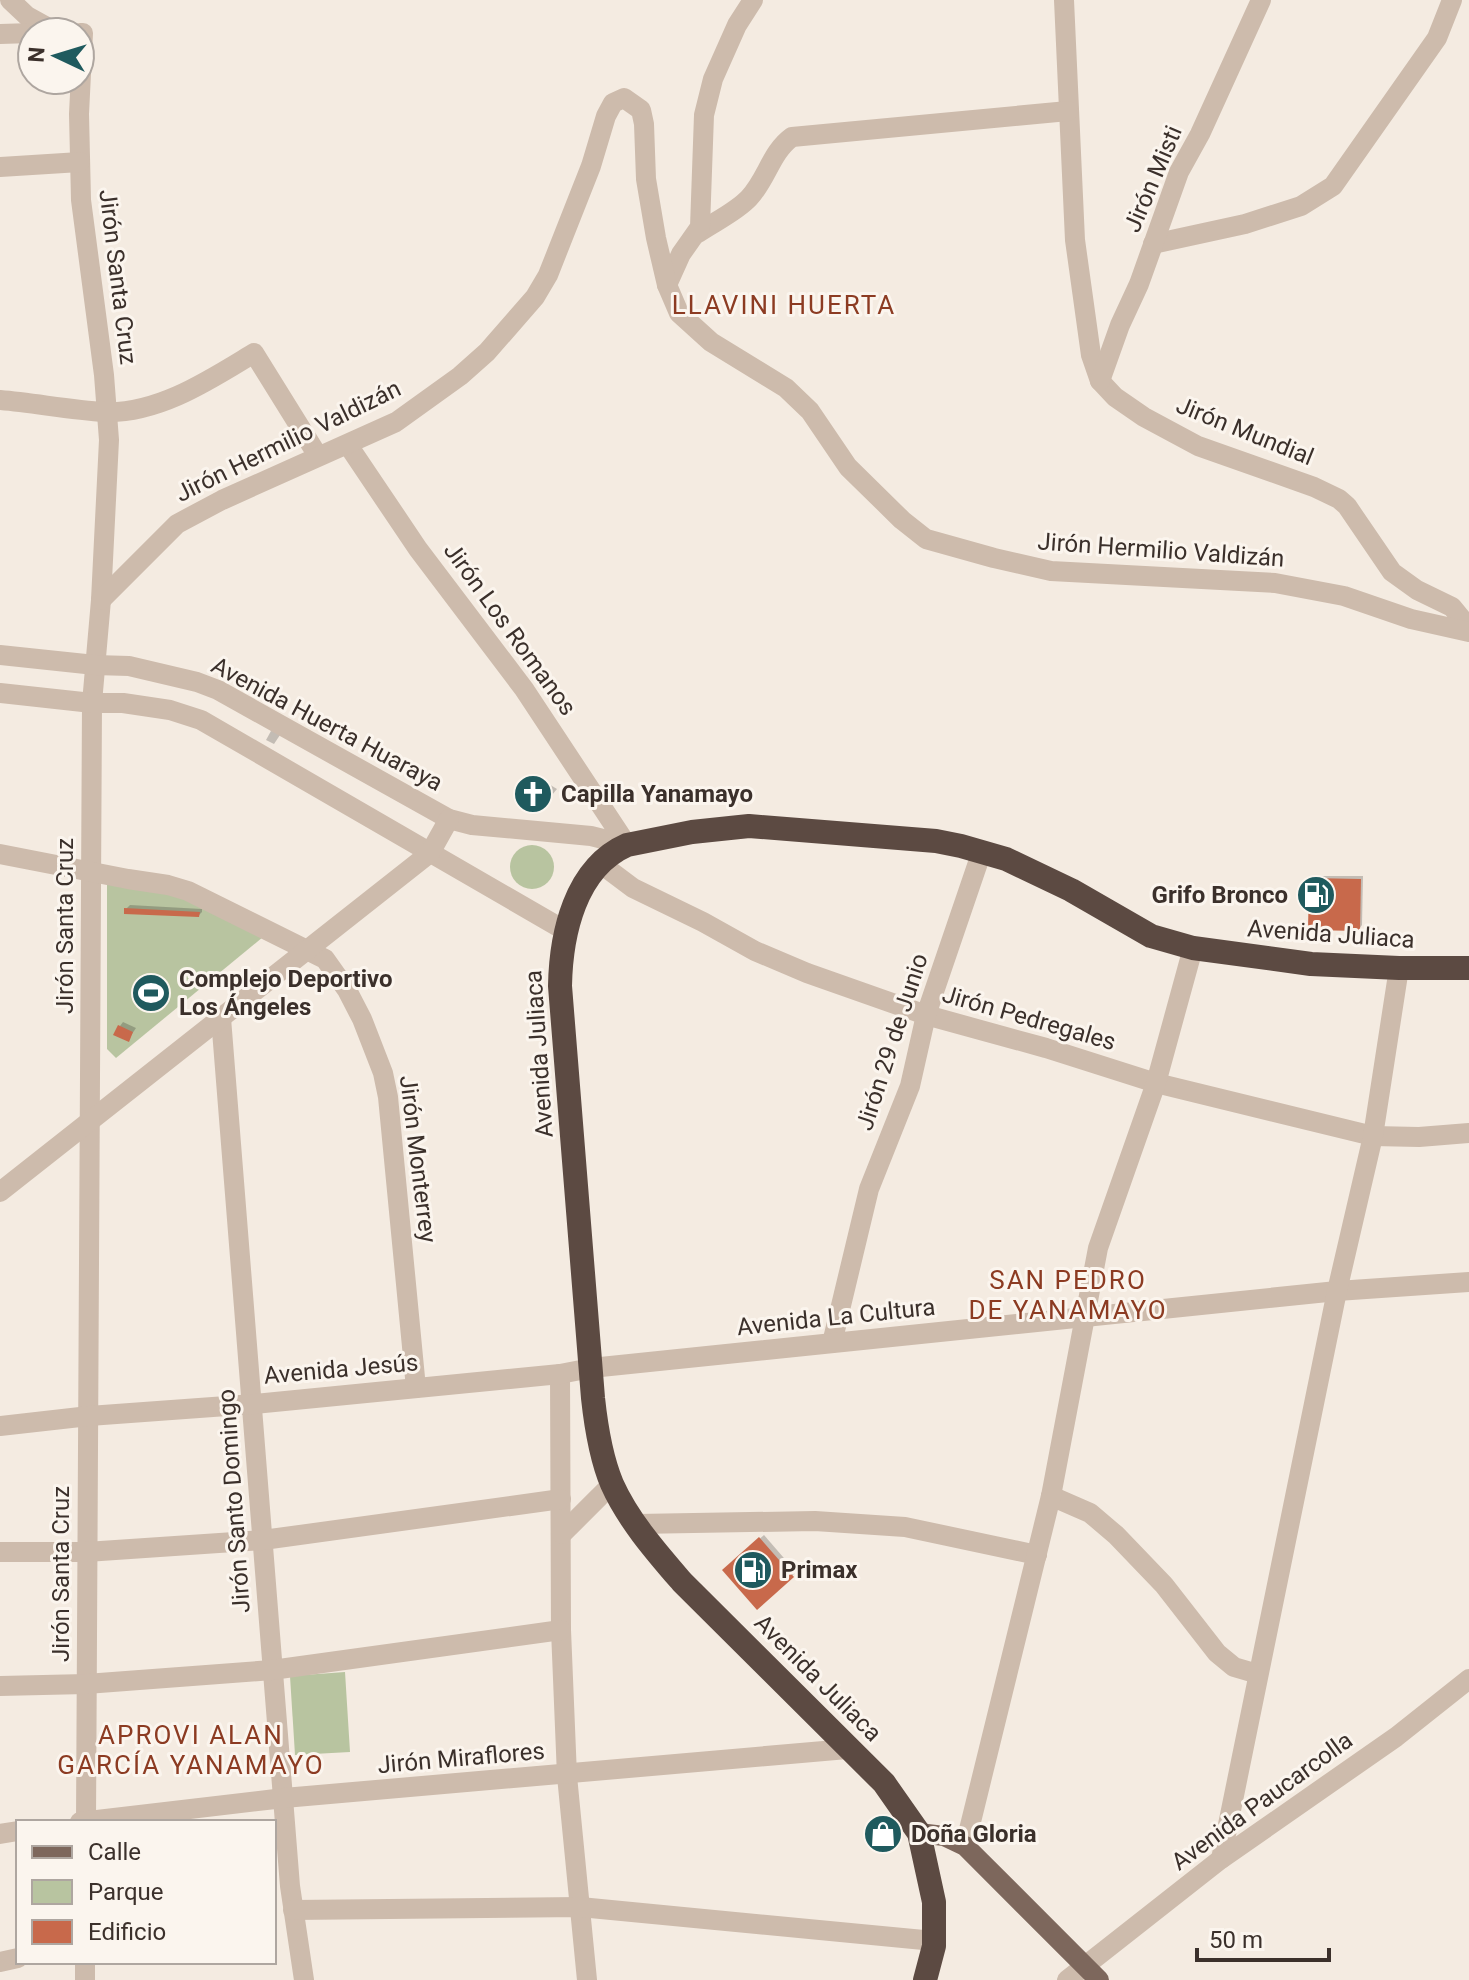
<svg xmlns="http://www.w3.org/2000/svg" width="1469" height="1980" font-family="Roboto,sans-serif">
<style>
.green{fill:#b8c4a0}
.shadow{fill:#0003}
.building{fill:#c8694b}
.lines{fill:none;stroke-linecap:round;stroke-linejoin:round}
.minor{stroke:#cdbbac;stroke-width:20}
.major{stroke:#7d675c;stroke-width:20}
.highway{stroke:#5c4a42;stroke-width:24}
.labels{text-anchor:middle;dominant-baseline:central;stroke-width:6;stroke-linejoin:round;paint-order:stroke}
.street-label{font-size:24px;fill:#3b302b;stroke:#fbf5ee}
.poi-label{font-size:24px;font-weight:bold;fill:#3b302b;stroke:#fbf5ee;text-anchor:start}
.neighbourhood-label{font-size:26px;letter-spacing:2px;fill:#8c3b22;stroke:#fbf5ee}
</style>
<rect width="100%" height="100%" fill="#f4ebe1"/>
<!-- green -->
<g class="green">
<circle cx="532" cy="867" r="22"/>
<path d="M107 870 165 882 263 937 116 1058 107 1049Z"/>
<path d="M345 1672 350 1752 295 1755 290 1676Z"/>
</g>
<!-- shadow -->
<g class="shadow">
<path d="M271 731 282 732 274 744 266 740Z"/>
<path d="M534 775 557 789 542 807 526 784Z"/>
<path d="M1315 876H1363L1362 925 1359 929 1311 879Z"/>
<path d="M130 905 202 909V912L199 915 126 909Z"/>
<path d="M123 1022 136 1028 128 1040 120 1026Z"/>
<path d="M764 1535 796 1572 757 1608 724 1570Z"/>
</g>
<!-- building -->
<g class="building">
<path d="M524 782 550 797 542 810 518 791Z"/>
<path d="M1309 878 1361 879 1360 931 1308 930Z"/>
<path d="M124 908 200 912 199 917 124 914Z"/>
<path d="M118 1025 133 1032 129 1042 113 1035Z"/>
<path d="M759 1537 794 1577 757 1610 722 1570Z"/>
</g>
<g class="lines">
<!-- minor -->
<g class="minor">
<path d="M10 0 27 16 56 32"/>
<path d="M1064 0 1075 240 1091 355 1100 381 1115 397 1144 417 1198 446 1314 487 1339 499 1347 506 1392 572 1417 590 1452 607 1469 628"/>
<path d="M80 33H83L79 114 81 200 104 375 109 440 101 600 92 703 86 1822"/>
<path d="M0 34 32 33"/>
<path d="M0 167 80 162"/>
<path d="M698 233C714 222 736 212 749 198 767 179 771 152 792 137L1068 111"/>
<path d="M1153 244 1245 224 1301 206 1333 186 1437 38 1452 0"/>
<path d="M667 285 681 254 700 227 704 115 713 79 737 25 753 0"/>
<path d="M1100 381 1120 325 1139 284 1179 172 1200 134 1261 0"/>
<path d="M0 400C35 403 70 410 105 412 159 414 211 379 254 353L318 456"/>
<path d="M348 445 418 549 524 689 627 845"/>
<path d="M101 600 177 524 222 500 396 422 460 376 487 352 535 297 548 275 591 166 606 116 613 103 624 98 641 110 644 124 646 179 656 238 667 285 679 313 711 342 786 388 810 411 848 467 902 520 926 539 994 558 1051 571 1275 583 1344 596 1411 619 1469 632"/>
<path d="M0 655 95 665 129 666 197 682 218 690 449 819 472 825 591 836 627 845"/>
<path d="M0 693 92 703H123L170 710 201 720 564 930"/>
<path d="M0 854 128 879 168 885 188 891 325 959 347 990 362 1019 383 1073 388 1097 416 1388"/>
<path d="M601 864 633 888 703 922 755 951 807 973 926 1015 1046 1048 1156 1083 1373 1136 1419 1137 1469 1133"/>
<path d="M221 1018 290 1886 304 1980"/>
<path d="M0 1192 430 853 449 819"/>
<path d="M832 1343 869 1189 910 1086 926 1015 982 851"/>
<path d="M560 1374 561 1630 567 1776 587 1980"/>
<path d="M0 1426 89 1416 254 1404 560 1374 591 1368 1337 1291 1469 1282"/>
<path d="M1051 1496 1090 1513 1116 1535 1164 1585 1217 1653 1234 1667 1258 1674"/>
<path d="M637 1524 815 1521 905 1527 1037 1555"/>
<path d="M562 1534 612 1484"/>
<path d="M0 1552H86L263 1540 561 1499"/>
<path d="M0 1686 86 1684 272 1670 561 1630"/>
<path d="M80 1822 284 1798 847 1749"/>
<path d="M0 1834 18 1831"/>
<path d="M965 1846 1051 1496 1098 1248 1156 1083 1193 948"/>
<path d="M1221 1859 1337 1291 1373 1136 1399 968"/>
<path d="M293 1910 580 1907 934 1941"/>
<path d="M0 1962 18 1958"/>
<path d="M85 1980V1962"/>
<path d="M1067 1980 1221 1859 1396 1737 1469 1679"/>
</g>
<!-- major -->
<path class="major" d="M919 1833 944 1836 965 1846 1099 1980"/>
<!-- highway -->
<path class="highway" d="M925 1980 934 1946V1902L919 1833 884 1783 682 1582C657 1553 628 1520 612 1484 601 1458 596 1426 593 1398L560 986C561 934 575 868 627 845L692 832 749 826 936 841 961 846 1006 859 1071 890 1151 936 1193 948 1311 964 1399 968H1469"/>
</g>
<!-- icons -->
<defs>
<g id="church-disc" transform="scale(2)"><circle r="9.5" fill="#1f5a5e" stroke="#fbf5ee"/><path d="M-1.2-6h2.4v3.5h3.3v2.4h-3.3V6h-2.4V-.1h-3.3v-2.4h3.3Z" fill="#fff"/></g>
<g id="fuel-disc" transform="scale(2)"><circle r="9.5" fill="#1f5a5e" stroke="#fbf5ee"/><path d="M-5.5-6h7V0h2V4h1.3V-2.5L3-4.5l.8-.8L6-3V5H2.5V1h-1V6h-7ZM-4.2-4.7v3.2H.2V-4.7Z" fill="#fff"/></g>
<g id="stadium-disc" transform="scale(2)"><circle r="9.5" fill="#1f5a5e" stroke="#fbf5ee"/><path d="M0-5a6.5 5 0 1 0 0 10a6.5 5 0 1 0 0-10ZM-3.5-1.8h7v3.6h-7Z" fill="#fff"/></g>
<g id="shop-disc" transform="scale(2)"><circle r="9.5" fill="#1f5a5e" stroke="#fbf5ee"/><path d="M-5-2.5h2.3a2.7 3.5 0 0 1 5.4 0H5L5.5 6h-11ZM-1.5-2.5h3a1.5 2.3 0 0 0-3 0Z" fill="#fff"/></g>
</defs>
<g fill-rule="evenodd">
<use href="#church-disc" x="533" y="794"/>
<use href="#fuel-disc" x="1316" y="895"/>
<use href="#stadium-disc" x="151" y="993"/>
<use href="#fuel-disc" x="753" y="1570"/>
<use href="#shop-disc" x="883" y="1834"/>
</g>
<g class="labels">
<!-- street labels -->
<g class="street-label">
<text transform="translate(1153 179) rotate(-67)">Jirón Misti</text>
<text transform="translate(118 277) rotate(83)">Jirón Santa Cruz</text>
<text transform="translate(1245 431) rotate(22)">Jirón Mundial</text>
<text transform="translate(288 441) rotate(-26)">Jirón Hermilio Valdizán</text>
<text transform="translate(1161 550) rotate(4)">Jirón Hermilio Valdizán</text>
<text transform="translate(510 629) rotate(54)">Jirón Los Romanos</text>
<text transform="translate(327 724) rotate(28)">Avenida Huerta Huaraya</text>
<text transform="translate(65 926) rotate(-90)">Jirón Santa Cruz</text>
<text transform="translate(1331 934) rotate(4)">Avenida Juliaca</text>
<text transform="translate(1029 1018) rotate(16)">Jirón Pedregales</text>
<text transform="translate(892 1042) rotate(-72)">Jirón 29 de Junio</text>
<text transform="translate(539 1054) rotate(-94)">Avenida Juliaca</text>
<text transform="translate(418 1159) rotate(83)">Jirón Monterrey</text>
<text transform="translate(836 1317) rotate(-6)">Avenida La Cultura</text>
<text transform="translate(341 1369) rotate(-5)">Avenida Jesús</text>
<text transform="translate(234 1501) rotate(-94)">Jirón Santo Domingo</text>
<text transform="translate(61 1574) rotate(-90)">Jirón Santa Cruz</text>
<text transform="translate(818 1678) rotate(45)">Avenida Juliaca</text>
<text transform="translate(461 1758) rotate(-5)">Jirón Miraflores</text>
<text transform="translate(1262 1801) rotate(-36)">Avenida Paucarcolla</text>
</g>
<!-- poi labels -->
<g class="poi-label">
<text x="561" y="794">Capilla Yanamayo</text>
<text x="1288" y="895" text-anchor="end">Grifo Bronco</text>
<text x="179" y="979">Complejo Deportivo<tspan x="179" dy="28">Los Ángeles</tspan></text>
<text x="781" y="1570">Primax</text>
<text x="911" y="1834">Doña Gloria</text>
</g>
<!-- neighbourhood labels -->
<g class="neighbourhood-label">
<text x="784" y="305">LLAVINI HUERTA</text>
<text x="1068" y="1280">SAN PEDRO<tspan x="1068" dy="30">DE YANAMAYO</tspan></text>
<text x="191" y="1735">APROVI ALAN<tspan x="191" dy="30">GARCÍA YANAMAYO</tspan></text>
</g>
</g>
<!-- legend -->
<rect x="16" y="1820" width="260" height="144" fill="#fbf5ee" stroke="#aea6a0" stroke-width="2"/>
<rect x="32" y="1846" width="40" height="12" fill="#7d675c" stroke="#aea6a0" stroke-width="2"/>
<text x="88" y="1860" font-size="24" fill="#3b302b">Calle</text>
<rect x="32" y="1880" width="40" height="24" fill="#b8c4a0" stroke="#aea6a0" stroke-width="2"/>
<text x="88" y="1900" font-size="24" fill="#3b302b">Parque</text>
<rect x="32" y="1920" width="40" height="24" fill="#c8694b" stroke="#aea6a0" stroke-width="2"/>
<text x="88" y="1940" font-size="24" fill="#3b302b">Edificio</text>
<!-- north arrow -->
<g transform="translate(56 56) rotate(274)"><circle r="38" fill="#fbf5ee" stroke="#aea6a0" stroke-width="2"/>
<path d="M0-6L14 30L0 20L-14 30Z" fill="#1f5a5e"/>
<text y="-12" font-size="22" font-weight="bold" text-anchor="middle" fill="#3b302b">N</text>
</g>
<!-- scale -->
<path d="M1197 1948v12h132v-12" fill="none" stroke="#3b302b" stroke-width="4"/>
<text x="1209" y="1948" font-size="24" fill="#3b302b" stroke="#fbf5ee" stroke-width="6" paint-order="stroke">50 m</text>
</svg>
